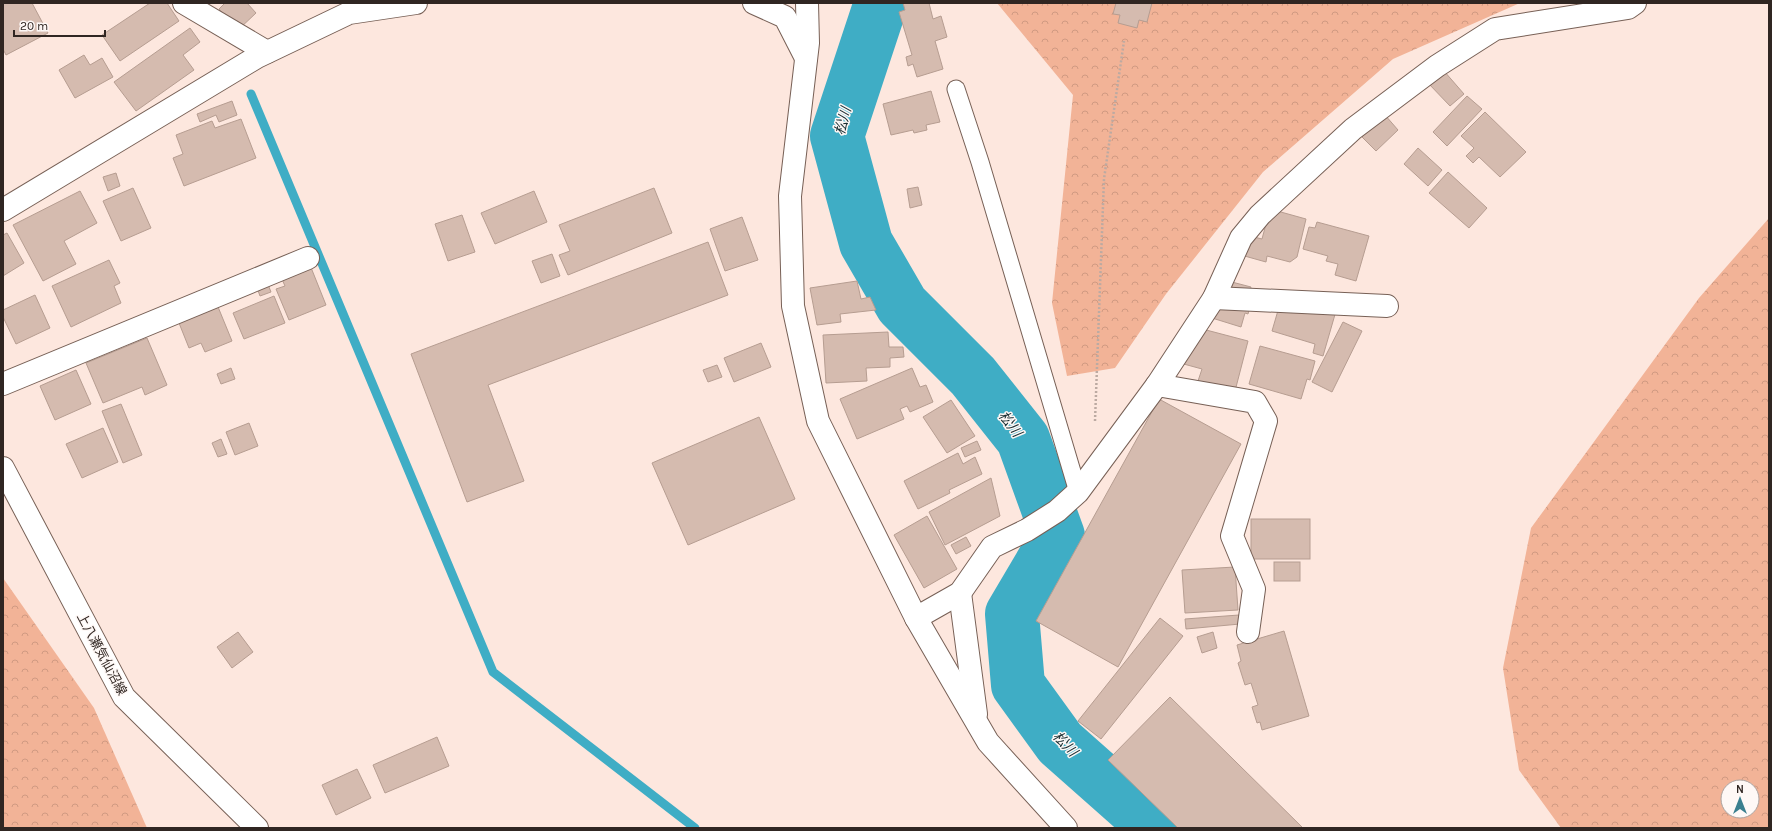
<svg xmlns="http://www.w3.org/2000/svg" width="1772" height="831" font-family="Karla,'Noto Sans JP',sans-serif">
<style>
.forest{fill:url(#forest-crowns);fill-rule:evenodd}
.lines{fill:none;stroke-linecap:round;stroke-linejoin:round}
.stream{stroke:#3fadc5;stroke-width:9}
.river{stroke:#3fadc5;stroke-width:54}
.building{fill:#d5bbaf;stroke:#b69d91}
.service-casing{stroke:#776056;stroke-width:19}
.minor-casing{stroke:#776056;stroke-width:24}
.secondary-casing{stroke:#776056;stroke-width:24}
.path{stroke:#bcaaa2;stroke-width:2.5;stroke-dasharray:2 2;stroke-linecap:butt}
.service{stroke:#fff;stroke-width:17}
.minor{stroke:#fff;stroke-width:22}
.secondary{stroke:#fff;stroke-width:22}
.labels{text-anchor:middle;dominant-baseline:central;stroke-width:3;stroke-linejoin:round;paint-order:stroke}
.street-label{font-size:13px;fill:#302622;stroke:#fef8f6}
.water-label{font-size:14px;font-style:italic;fill:#192d31;stroke:#fef8f6}
</style>
<defs>
<pattern id="forest-crowns" width="20" height="18" patternUnits="userSpaceOnUse"><rect width="20" height="18" fill="#f2b397"/><path d="M2 6a3 3 0 1 1 6 0M12 15a3 3 0 1 1 6 0" fill="none" stroke="#d09a82"/></pattern>
</defs>
<rect width="100%" height="100%" fill="#fde7de"/>
<!-- forest -->
<g class="forest">
<path d="M997 3H1520L1393 59 1263 172 1166 294 1115 368 1067 376 1052 303 1073 95Z"/>
<path d="M1769 218V828H1561L1519 770 1503 668 1531 528 1699 298ZM1728 787H1752V811H1728Z"/>
<path d="M3 578 94 708 147 828H3Z"/>
</g>
<g class="lines">
<!-- stream -->
<path class="stream" d="M251 94 493 672 695 828"/>
<!-- river -->
<path class="river" d="M881 3 837 136 866 243 902 305 973 376 1023 439 1058 536 1012 614 1018 685 1060 743 1156 828"/>
</g>
<!-- building -->
<g class="building">
<path d="M3 3H32L48 33 6 55 3 49Z"/>
<path d="M150 3H167L179 21 120 61 102 35Z"/>
<path d="M225 3H247L256 13 238 30 219 9Z"/>
<path d="M903 3H929L933 19 941 16 947 37 935 41 943 69 917 77 913 64 908 66 906 57 912 55 899 12 905 10Z"/>
<path d="M1116 3H1152L1147 22 1139 20 1137 28 1118 23 1120 15 1113 14Z"/>
<path d="M190 28 200 42 183 55 194 70 136 111 114 82Z"/>
<path d="M84 55 90 65 102 58 113 77 75 98 59 70Z"/>
<path d="M1444 71 1464 94 1450 106 1429 84Z"/>
<path d="M931 91 940 122 926 125 927 130 914 133 913 130 891 135 883 104Z"/>
<path d="M1467 96 1482 109 1447 146 1433 132Z"/>
<path d="M232 101 237 115 219 122 216 115 200 122 197 114Z"/>
<path d="M1485 112 1526 152 1500 177 1479 157 1473 163 1466 156 1474 148 1461 136Z"/>
<path d="M1385 115 1398 130 1376 151 1362 137Z"/>
<path d="M241 119 256 158 184 186 173 158 183 154 176 135 212 121 215 128Z"/>
<path d="M1418 148 1442 170 1428 186 1404 164Z"/>
<path d="M1448 172 1487 208 1469 228 1429 193Z"/>
<path d="M116 173 120 186 108 191 103 177Z"/>
<path d="M918 187 922 205 910 208 907 189Z"/>
<path d="M133 188 151 228 121 241 103 201Z"/>
<path d="M654 188 672 233 568 275 559 255 570 251 559 225Z"/>
<path d="M80 191 97 223 64 241 76 264 43 281 13 225Z"/>
<path d="M534 191 547 222 495 244 481 213Z"/>
<path d="M1270 209 1306 219 1297 257 1290 262 1267 256 1266 262 1241 255 1246 235 1262 239Z"/>
<path d="M462 215 475 252 448 261 435 224Z"/>
<path d="M742 217 758 260 725 271 710 229Z"/>
<path d="M1317 222 1369 236 1356 281 1335 275 1338 264 1326 261 1328 256 1303 249 1309 227 1315 228Z"/>
<path d="M7 233 24 263 3 276V235Z"/>
<path d="M708 242 728 295 488 385 524 481 467 502 411 354Z"/>
<path d="M552 254 560 276 541 283 532 261Z"/>
<path d="M109 260 120 283 114 286 121 303 71 327 52 286Z"/>
<path d="M310 265 326 305 289 320 276 289 285 286 281 277Z"/>
<path d="M857 281 861 299 870 297 876 310 840 314 841 322 817 325 810 288Z"/>
<path d="M1228 281 1251 287 1248 299 1252 300 1248 314 1245 313 1241 327 1212 318Z"/>
<path d="M267 282 271 292 260 296 256 285Z"/>
<path d="M35 295 50 328 16 344 3 317V310Z"/>
<path d="M274 296 285 323 244 339 233 313Z"/>
<path d="M216 302 232 341 205 352 201 343 189 348 177 318Z"/>
<path d="M1338 304 1323 356 1313 353 1315 344 1272 331 1279 307Z"/>
<path d="M1343 322 1362 331 1332 392 1312 382Z"/>
<path d="M1191 326 1248 341 1235 391 1198 381 1202 369 1180 363Z"/>
<path d="M888 332 889 347H903L904 357 890 358V367L866 368 867 381 826 383 823 335Z"/>
<path d="M147 338 167 385 145 395 142 387 103 403 86 363Z"/>
<path d="M761 343 771 367 734 382 724 358Z"/>
<path d="M1260 346 1315 361 1310 380 1307 379 1301 399 1249 384Z"/>
<path d="M717 365 722 377 708 382 703 370Z"/>
<path d="M231 368 235 379 221 384 217 374Z"/>
<path d="M912 368 920 387 926 385 933 402 910 412 907 406 900 409 904 419 857 439 840 399Z"/>
<path d="M76 370 91 404 55 420 40 386Z"/>
<path d="M1159 399 1241 444 1118 667 1036 621Z"/>
<path d="M951 400 975 436 947 453 923 417Z"/>
<path d="M121 404 142 455 123 463 102 411Z"/>
<path d="M759 417 795 499 688 545 652 463Z"/>
<path d="M249 423 258 446 235 455 226 432Z"/>
<path d="M103 428 118 462 82 478 66 444Z"/>
<path d="M221 439 227 454 218 457 212 443Z"/>
<path d="M977 441 981 450 965 457 961 448Z"/>
<path d="M958 453 963 464 975 457 982 474 949 490 950 493 918 509 904 481Z"/>
<path d="M991 478 1000 516 945 545 929 512Z"/>
<path d="M927 516 957 569 924 588 894 535Z"/>
<rect x="1251" y="519" width="59" height="40"/>
<path d="M966 537 971 546 956 554 951 545Z"/>
<rect x="1274" y="562" width="26" height="19"/>
<path d="M1235 567 1238 610 1185 613 1182 570Z"/>
<path d="M1239 615 1240 624 1186 629 1185 619Z"/>
<path d="M1160 618 1183 636 1101 739 1078 721Z"/>
<path d="M1284 631 1309 716 1262 730 1260 722 1257 723 1252 707 1258 705 1251 683 1245 685 1238 663 1241 661 1237 645Z"/>
<path d="M238 632 253 652 232 668 217 647Z"/>
<path d="M1213 632 1217 648 1202 653 1197 637Z"/>
<path d="M1170 697 1303 828H1178L1108 760Z"/>
<path d="M437 737 449 766 385 793 373 765Z"/>
<path d="M357 769 371 798 336 815 322 785Z"/>
</g>
<g class="lines">
<!-- service casing -->
<g class="service-casing">
<path id="service" d="M956 89 980 162 1078 492"/>
</g>
<!-- minor casing -->
<g class="minor-casing">
<g id="minor">
<path d="M184 3 267 52"/>
<path d="M754 3 785 17 806 58"/>
<path d="M807 3 808 43 790 196 793 306 818 421 916 618 988 742 1066 828"/>
<path d="M3 210 257 57 349 13 416 3"/>
<path d="M1214 298 1387 306"/>
<path d="M3 384 308 258"/>
<path d="M1157 385 1255 402 1266 421 1232 536 1254 589 1248 632"/>
<path d="M960 593 976 714"/>
<path d="M916 618 960 593 992 547 1027 530 1057 511 1078 492 1157 385 1214 298 1241 238 1260 215 1353 129 1437 66 1495 29 1628 8 1635 3"/>
</g>
</g>
<!-- secondary casing -->
<g class="secondary-casing">
<path id="secondary" d="M3 468 124 697 257 828"/>
</g>
<!-- path -->
<path class="path" d="M1095 421 1104 179 1124 41"/>
<!-- service -->
<use href="#service" class="service"/>
<!-- minor -->
<use href="#minor" class="minor"/>
<!-- secondary -->
<use href="#secondary" class="secondary"/>
</g>
<g class="labels">
<!-- street labels -->
<g class="street-label">
<text transform="translate(102 654) rotate(62)">上八瀬気仙沼線</text>
</g>
<!-- water labels -->
<g class="water-label">
<text transform="translate(843 121) rotate(-75)">松川</text>
<text transform="translate(1010 424) rotate(53)">松川</text>
<text transform="translate(1065 744) rotate(46)">松川</text>
</g>
</g>
<!-- border -->
<rect width="1772" height="831" fill="none" stroke="#302622" stroke-width="8"/>
<!-- north arrow -->
<g transform="translate(1740 799)"><circle r="19" fill="#fef8f6" stroke="#aca4a1"/>
<path d="M0-3L7 15L0 10L-7 15Z" fill="#3b7f8f"/>
<text y="-6" font-size="11" font-weight="bold" text-anchor="middle" fill="#302622">N</text>
</g>
<!-- scale -->
<path d="M14 30v6h91v-6" fill="none" stroke="#302622" stroke-width="2"/>
<text x="20" y="30" font-size="12" fill="#302622" stroke="#fef8f6" stroke-width="3" paint-order="stroke">20 m</text>
</svg>
